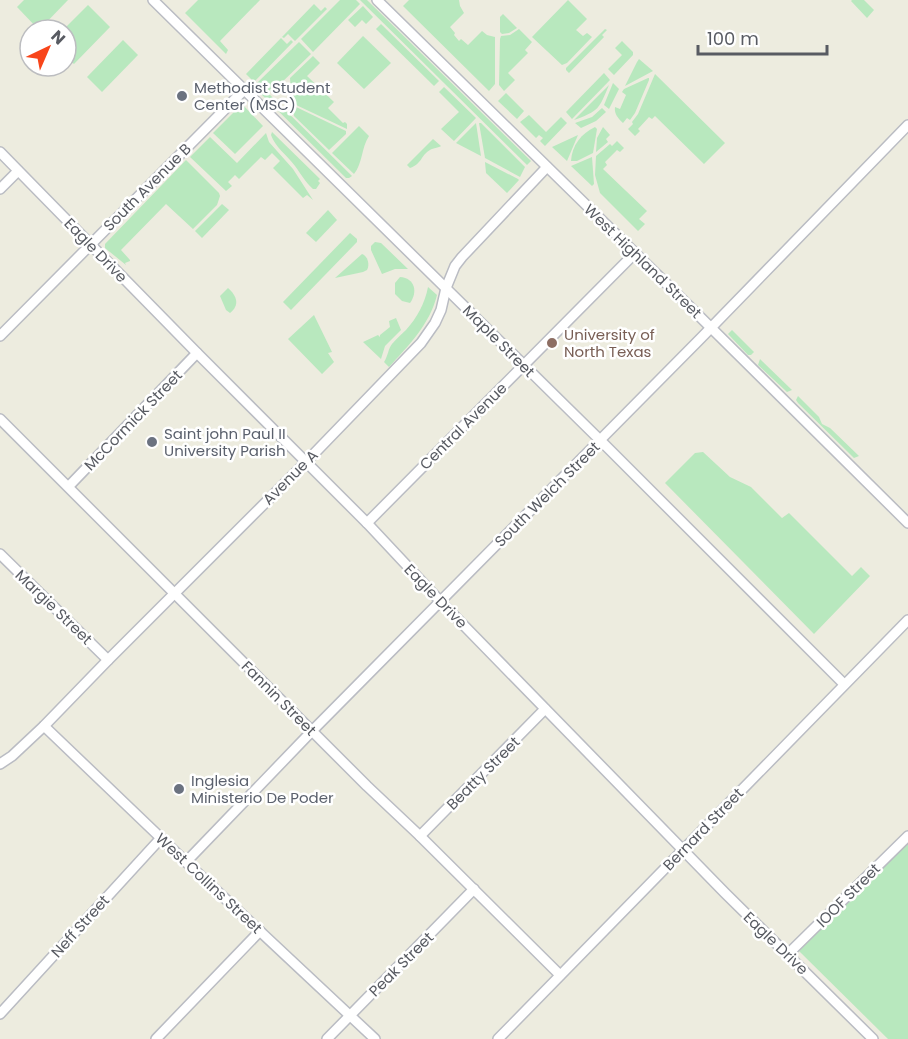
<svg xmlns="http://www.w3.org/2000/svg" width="908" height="1039" font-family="Poppins,sans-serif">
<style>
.green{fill:#b8e8be}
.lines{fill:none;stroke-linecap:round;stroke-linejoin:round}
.minor-casing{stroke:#babcc3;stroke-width:12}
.minor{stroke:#fff;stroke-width:9}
.worship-dot{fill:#6b7280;stroke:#fff;stroke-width:2}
.education-dot{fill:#8d6e63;stroke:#fff;stroke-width:2}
.labels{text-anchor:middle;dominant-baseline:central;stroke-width:5;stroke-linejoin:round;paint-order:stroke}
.worship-label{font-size:15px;fill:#5b616d;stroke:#fff;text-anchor:start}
.street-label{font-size:15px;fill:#585b62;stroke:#fff}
.education-label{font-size:15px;fill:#785e54;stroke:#fff;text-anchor:start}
</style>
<rect width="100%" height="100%" fill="#edecdf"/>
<!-- green -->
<g class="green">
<path d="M24 0H68L39 30 17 7Z"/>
<path d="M198 0H260L220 41 228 50 226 54 185 13Z"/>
<path d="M340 0H356L360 4 313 52 301 39Z"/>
<path d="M360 0H367L531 161 527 165Z"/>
<path d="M409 0H459L460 6 464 13 450 27 455 33 454 35 459 41 461 39 468 45 482 31 487 35 495 37V84L489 91 403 6Z"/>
<path d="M568 0 587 19 576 30 583 36 587 33 592 37 567 63 562 65 532 37Z"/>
<path d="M852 0H864L874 10 867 18 851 1Z"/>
<path d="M314 4 321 11 325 7 327 9 295 41 288 34 284 38 282 37Z"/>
<path d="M88 5 110 27 74 64 66 57V30H63Z"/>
<path d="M363 6 373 17 366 24 362 20 355 27 348 20Z"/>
<path d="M503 14 517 28 509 33 502 34 500 32V17Z"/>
<path d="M381 24 439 81 434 86 376 29Z"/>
<path d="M519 29 532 42 525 50 528 53 508 73 515 80 504 91 499 85 500 39 501 36 510 35Z"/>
<path d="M605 29 607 30 602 35 604 37 569 73 566 70V68Z"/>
<path d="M363 36 391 63 364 89 337 63Z"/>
<path d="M281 38 287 44 291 40 293 42 254 82 246 74Z"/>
<path d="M123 40 138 55 102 92 87 77Z"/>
<path d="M622 41 633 52V55L614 75 608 69 622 55 615 48Z"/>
<path d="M299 42 311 54 274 90 268 91 256 84Z"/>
<path d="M313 56 320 63 307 76 334 102 328 108 343 123 345 122 347 124V129L294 104 292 102 290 78Z"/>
<path d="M639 59 653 71 625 86 637 62Z"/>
<path d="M604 73 610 80 572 119 566 112Z"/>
<path d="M655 74 725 143 704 164 655 116 652 119 649 117 638 129 640 131 635 136 628 129 633 124 632 122 638 114Z"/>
<path d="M648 78H649V80L635 113 630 120 627 118 623 123C618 118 614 114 615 107L620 109 626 95 622 92 624 89Z"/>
<path d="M613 83 619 89 609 109 604 105Z"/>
<path d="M609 85C599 109 599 111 574 120Z"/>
<path d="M255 86 268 93 352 176 349 178H346L254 87Z"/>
<path d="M444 87 476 118 454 141 441 129 459 112 439 92Z"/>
<path d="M506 93 524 111 517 119 498 101Z"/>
<path d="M242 104 263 126 235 154 213 133Z"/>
<path d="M294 106 346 131V134L329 150 294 116 293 107Z"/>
<path d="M602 108 606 112 596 121 581 128 575 123 592 117Z"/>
<path d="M529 115 546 132 561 117 567 123 545 146 540 141 543 138 539 135 536 138 520 122Z"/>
<path d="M476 123 481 156 456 143Z"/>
<path d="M479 123H481L525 167 520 177 485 158Z"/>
<path d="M359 126 369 136C361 148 363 163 354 174L332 153Z"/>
<path d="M595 127 597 129 593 153 577 161H571C572 145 581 134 595 127Z"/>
<path d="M603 127 610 135 606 139 608 142 596 152 597 138Z"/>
<path d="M272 132 320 179 318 181 320 183 316 189H313C306 183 301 174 295 166 287 155 275 147 271 135Z"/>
<path d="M266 133 269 142 293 169 313 200 307 195 303 198 273 168 280 161 272 153 265 160 261 157 239 179 235 175 228 182 232 186 226 191 190 157 210 137 237 163Z"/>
<path d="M578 135 567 161 552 147Z"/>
<path d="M433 139 441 146C440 147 431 149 430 150 421 155 422 164 410 168L407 165Z"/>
<path d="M617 141 624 148 620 152 617 150 605 162 607 165 603 169 647 211 639 219 645 224 638 231 600 193 595 175 596 156 610 144 612 146Z"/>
<path d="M592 157 594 184 592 186 571 166Z"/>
<path d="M186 160 219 193 220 196 217 205 193 229 166 204 121 250 130 260V261L125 263 126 265 105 248V244Z"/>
<path d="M485 162 518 179 519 180 507 193 486 173Z"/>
<path d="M222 204 229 210 202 238 195 231Z"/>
<path d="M328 210 337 220 316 242 306 233Z"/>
<path d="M350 233 357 239V242L291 310 283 302Z"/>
<path d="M375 242 381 243 408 269H395L382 274 371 250V246Z"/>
<path d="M362 254C368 256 370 265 367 270L363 272 335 278Z"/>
<path d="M400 277C415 278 418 292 410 303L402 301 395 294V283Z"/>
<path d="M428 287 437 295C430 324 409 345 389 367L384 362C388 356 388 349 392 344 396 339 401 335 406 330 417 318 425 303 428 287Z"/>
<path d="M228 288C237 296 240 305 230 313L226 310 220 296Z"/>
<path d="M314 315 332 352 328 353 334 362 322 374 288 339Z"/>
<path d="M396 318 401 330 385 346 381 359 363 342 378 335 380 337V335L390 327 389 321Z"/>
<path d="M732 330 754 352 751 355H748L728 334Z"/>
<path d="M760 359 792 390 787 392 758 365Z"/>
<path d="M798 396 819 417 822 424 830 428 859 456 854 458 798 403 796 400Z"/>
<path d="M703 452 730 477 751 487 782 518 789 513 852 576 861 567 870 576 814 634 665 483 695 453Z"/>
<path d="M908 843V1039H888L799 951Z"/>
</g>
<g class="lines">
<!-- minor casing -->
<g class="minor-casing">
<g id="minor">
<path d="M153 0 600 440 844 684"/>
<path d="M377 0 680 297 908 523"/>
<path d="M0 152 197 353 367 523 441 602 725 893 873 1039"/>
<path d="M0 189 18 171"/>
<path d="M0 336 244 90"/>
<path d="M0 419 367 786 420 836 560 975"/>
<path d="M69 486 197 353"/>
<path d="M367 523 635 253"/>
<path d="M0 554 108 660"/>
<path d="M44 726 186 862 375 1039"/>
<path d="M0 764 12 756 44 726 108 660 306 462 421 343 435 323 441 310 446 288 455 266 462 257 547 167"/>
<path d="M420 836 545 709"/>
<path d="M186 862 312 731 701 338 908 125"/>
<path d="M787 955 908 836"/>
<path d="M0 1014 161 838"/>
<path d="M156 1039 260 931"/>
<path d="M327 1039 474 889"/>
<path d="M498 1039 908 620"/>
</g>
</g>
<!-- minor -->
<use href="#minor" class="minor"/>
</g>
<!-- markers -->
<g class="worship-dot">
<circle cx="182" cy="96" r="6"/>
<circle cx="152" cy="442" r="6"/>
<circle cx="179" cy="789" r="6"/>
</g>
<circle class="education-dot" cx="552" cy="343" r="6"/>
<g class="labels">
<!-- worship labels -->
<g class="worship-label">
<text x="194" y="87">Methodist Student<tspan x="194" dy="17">Center (MSC)</tspan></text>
<text x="164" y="433">Saint john Paul II<tspan x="164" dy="17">University Parish</tspan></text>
<text x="191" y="780">Inglesia<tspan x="191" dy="17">Ministerio De Poder</tspan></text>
</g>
<!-- street labels -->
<g class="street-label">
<text transform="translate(147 187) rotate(-45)">South Avenue B</text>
<text transform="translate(96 250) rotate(46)">Eagle Drive</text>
<text transform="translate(643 261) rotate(44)">West Highland Street</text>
<text transform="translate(499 341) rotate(45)">Maple Street</text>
<text transform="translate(133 420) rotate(-46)">McCormick Street</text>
<text transform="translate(463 426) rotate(-45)">Central Avenue</text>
<text transform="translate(290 477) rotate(-45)">Avenue A</text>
<text transform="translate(547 494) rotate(-45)">South Welch Street</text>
<text transform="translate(436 596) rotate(46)">Eagle Drive</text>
<text transform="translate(54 607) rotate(44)">Margie Street</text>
<text transform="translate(279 698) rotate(45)">Fannin Street</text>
<text transform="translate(483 773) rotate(-45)">Beatty Street</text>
<text transform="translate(703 829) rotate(-46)">Bernard Street</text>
<text transform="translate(209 883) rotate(43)">West Collins Street</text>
<text transform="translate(848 895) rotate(-45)">IOOF Street</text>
<text transform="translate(80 926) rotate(-48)">Neff Street</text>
<text transform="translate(776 943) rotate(44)">Eagle Drive</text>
<text transform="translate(401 964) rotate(-45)">Peak Street</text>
</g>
<!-- education labels -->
<g class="education-label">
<text x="564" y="334">University of<tspan x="564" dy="17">North Texas</tspan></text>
</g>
</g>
<!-- north arrow -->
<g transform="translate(48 48) rotate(44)"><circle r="28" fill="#ffffff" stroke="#bcbdc0" stroke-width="1.5"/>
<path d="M0-4.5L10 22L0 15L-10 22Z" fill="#f8451a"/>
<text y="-9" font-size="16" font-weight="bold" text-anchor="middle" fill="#585b62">N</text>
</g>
<!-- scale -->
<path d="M698 45v9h129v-9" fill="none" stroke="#585b62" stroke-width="3"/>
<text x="707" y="45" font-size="18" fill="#585b62" stroke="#ffffff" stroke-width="4.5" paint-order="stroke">100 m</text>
</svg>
